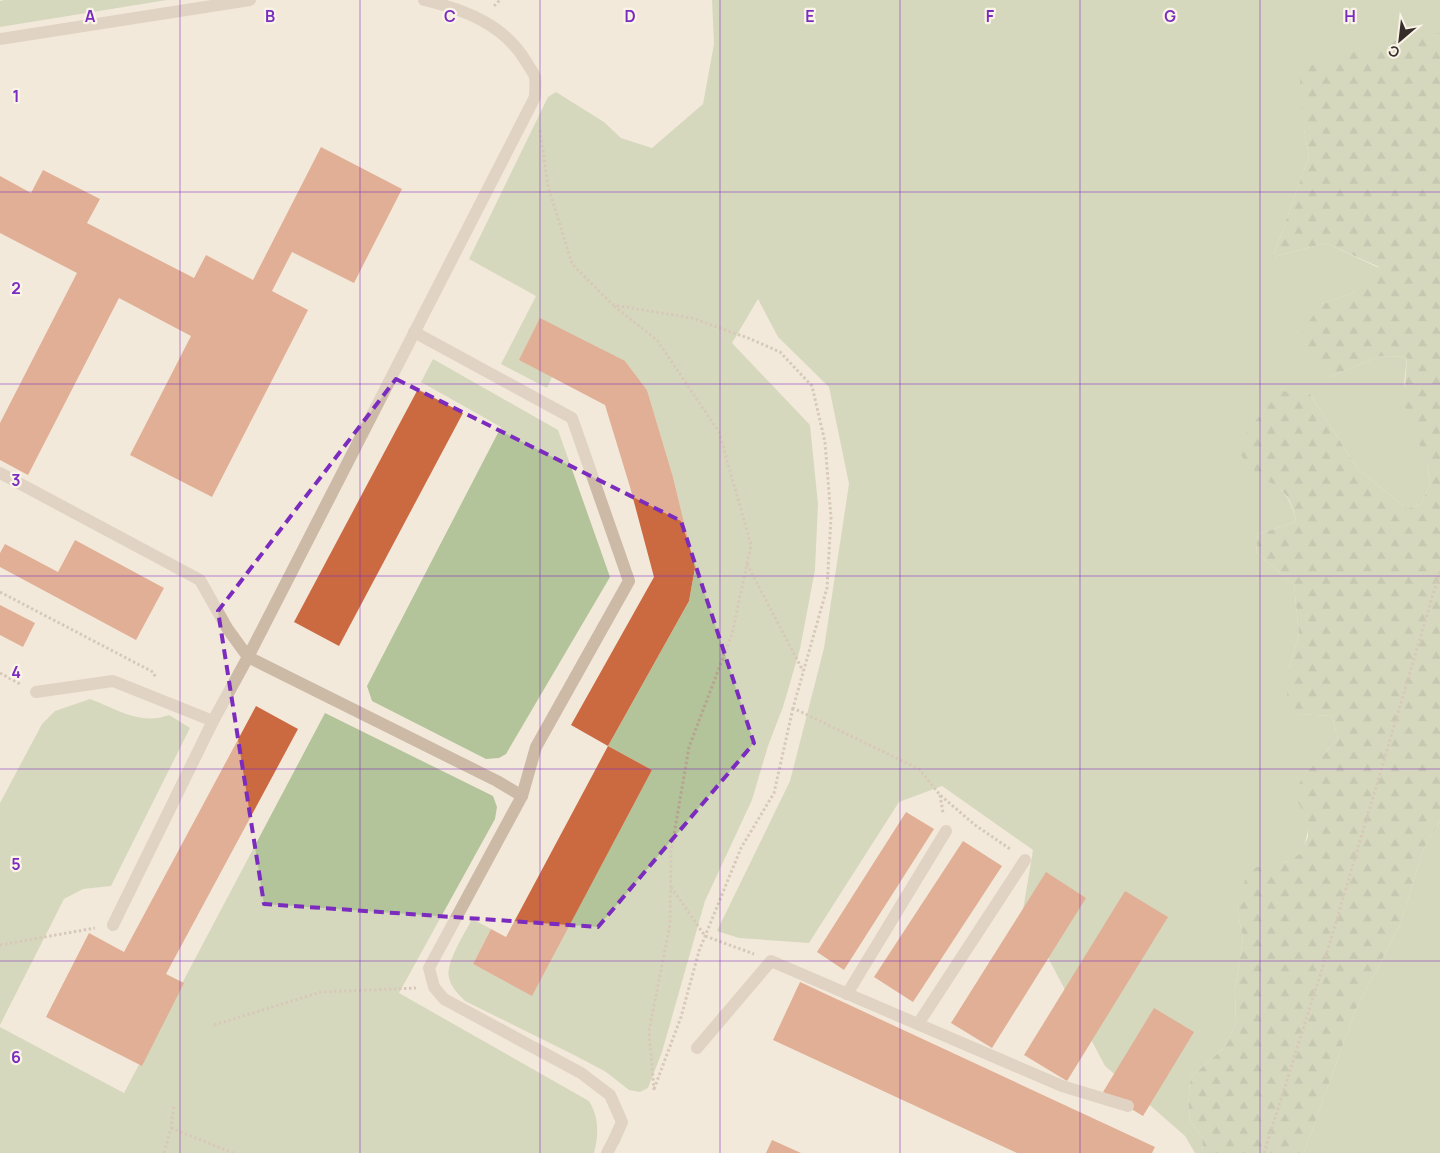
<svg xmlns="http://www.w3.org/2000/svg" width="1440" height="1153" font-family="Manrope,sans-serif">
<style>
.green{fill:#b3c39a}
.forest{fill:url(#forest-firs)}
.building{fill:#cb6941}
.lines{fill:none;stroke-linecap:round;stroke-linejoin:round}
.path{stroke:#b7a390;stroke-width:3;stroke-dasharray:2.5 2.5;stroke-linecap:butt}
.lane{stroke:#ccb9a6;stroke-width:12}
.street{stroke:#ccb9a6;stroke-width:12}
.marked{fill:none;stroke:#7b2cbf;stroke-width:4;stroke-dasharray:10 6;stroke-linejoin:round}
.grid{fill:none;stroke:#7b2cbf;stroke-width:1;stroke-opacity:0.55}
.grid-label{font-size:16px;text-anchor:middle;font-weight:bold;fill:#7b2cbf;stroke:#faf3e8;stroke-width:4.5;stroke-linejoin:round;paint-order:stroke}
</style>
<defs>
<pattern id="forest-firs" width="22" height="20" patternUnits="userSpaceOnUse" patternTransform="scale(1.25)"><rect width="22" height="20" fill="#b3c39a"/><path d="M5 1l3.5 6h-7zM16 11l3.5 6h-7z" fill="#929f7e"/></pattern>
</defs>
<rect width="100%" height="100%" fill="#f3e9db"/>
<!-- green -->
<g class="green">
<path d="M4 0H167L0 27V1Z"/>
<path d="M712 0H1440V33L1304 130 1309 156 1273 257 1326 243 1379 268 1351 294 1321 304 1329 377 1380 356 1407 357 1404 384 1427 464 1430 484 1421 504 1407 509 1358 469 1310 394 1281 392 1249 428 1256 472C1280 487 1290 493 1296 522L1258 534 1256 552 1294 585 1299 634 1288 672 1299 714 1332 716 1338 739C1333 745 1324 752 1321 760 1313 779 1310 844 1300 854 1290 864 1269 865 1256 867L1237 908 1243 939 1235 990 1236 1024 1222 1050 1191 1077 1188 1097 1190 1120 1202 1137 1203 1153H1195L1185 1136 1105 1066 1023 910 1033 850 942 786 899 802 809 943 739 938 717 931 790 781 824 648 849 484 829 387 778 337 758 299 732 343 810 425 818 504 815 570 800 649 783 707 768 746 752 800 705 901 662 1052 648 1088 640 1092 629 1090 606 1072 578 1057 465 1001C458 994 451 987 449 978 445 963 465 933 472 919L491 929 473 964 532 995 652 770 608 746 689 601 695 569 673 477 647 390 625 361 520 360 552 377 547 388 501 364 536 296 469 259 548 97 556 92 604 122 621 138 652 148 703 104 714 44Z"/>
<path d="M433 359 558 430 610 577 506 754 499 758 486 759 372 701 367 686 501 427 421 382Z"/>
<path d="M90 699C117 709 141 726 169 715L190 728 111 886 83 889 64 899 0 1025V803L42 724 55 711Z"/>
<path d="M325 713 493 796 497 807 495 819 399 993 589 1101C599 1117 599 1135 594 1153H0V1027L124 1093Z"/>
<path d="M1440 821V1153H1304L1355 1011 1400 925 1423 850Z"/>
</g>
<!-- forest -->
<path class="forest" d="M1440 33V821L1423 850 1400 925 1355 1011 1304 1153H1203L1202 1137 1190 1120 1188 1097 1191 1077 1222 1050 1236 1024 1235 990 1243 939 1237 908 1246 877 1256 867 1286 862 1300 854 1308 837V819L1294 796 1302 778 1338 739 1332 716 1299 714 1287 695 1288 672 1299 634 1294 585 1256 552 1258 534 1296 522C1290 487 1278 491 1255 471 1249 466 1244 459 1239 453L1249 428 1281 391 1310 394 1358 469 1407 509 1421 504 1430 484 1427 464 1404 404 1407 357 1380 356 1329 377 1306 357 1302 332 1321 304 1351 294 1379 267 1326 243 1273 257 1309 156 1304 130 1299 69 1383 43Z"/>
<!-- building -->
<g class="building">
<path d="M321 147 402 189 354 283 292 252 272 291 308 310 212 497 130 455 191 336 119 298 28 475 0 460V423L77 273 0 233V176L31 193 43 170 100 199 87 223 194 278 206 255 253 280Z"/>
<path d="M540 318 625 361 647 390 673 477 695 568 689 601 608 746 571 725 654 577 630 487 605 405 519 360Z"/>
<path d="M418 389 463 413 339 646 294 622Z"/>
<path d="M75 540 164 588 136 640 0 567V553L5 544 58 572Z"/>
<path d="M0 605 35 623 23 647 0 635Z"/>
<path d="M256 706 298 729 166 974 184 983 142 1066 46 1017 89 933 124 952Z"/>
<path d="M608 746 652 770 532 996 473 964 491 929 506 937Z"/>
<path d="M906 812 934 829 844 970 817 952Z"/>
<path d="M963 841 1002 866 913 1002 874 977Z"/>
<path d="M1046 872 1086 898 992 1048 951 1023Z"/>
<path d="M1125 891 1168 917 1067 1081 1024 1055Z"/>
<path d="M800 982 1155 1147 1152 1153H1017L773 1040Z"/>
<path d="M1154 1008 1194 1032 1143 1116 1103 1092Z"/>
<path d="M772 1140 801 1153H766Z"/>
</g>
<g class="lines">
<!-- path -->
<g class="path">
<path d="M494 6 500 0"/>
<path d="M540 130 548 186 572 264 613 305 692 318 748 338 780 352 812 386 825 442 831 518 827 588 793 708 919 769 940 795 975 825 1010 849"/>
<path d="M614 306 657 340 719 432 751 545 732 634 689 747 671 852 670 924 649 1031 654 1090"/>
<path d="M747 564 803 671"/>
<path d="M0 592 153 672 156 678"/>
<path d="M0 673 20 684"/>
<path d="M940 795 943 813"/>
<path d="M671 887 705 936 754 954"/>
<path d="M0 945 95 928"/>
<path d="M214 1025 321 992 416 988"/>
<path d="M654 1089 681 1017 699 951 741 848 774 793 793 708"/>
<path d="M171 1128 233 1153"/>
<path d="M164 1153 171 1128 174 1105"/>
<path d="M1264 1153 1322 969 1440 571"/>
</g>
<!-- lane -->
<g class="lane">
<path d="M424 0C466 10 505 25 527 63 529 67 534 73 535 77 536 83 535 91 535 97L248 657 497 781 522 796 429 968 434 987 444 999 581 1073 610 1095 622 1122 614 1140"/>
<path d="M0 39 250 0"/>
<path d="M414 332 572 418 629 581 536 747 522 796"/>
<path d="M0 473 200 580 227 628 248 657 213 721 113 681 36 692"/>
<path d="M113 925 213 721"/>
<path d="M847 994 946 831"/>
<path d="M918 1024 1025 860"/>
<path d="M697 1048 771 961 1062 1086 1128 1106"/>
</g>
<!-- street -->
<path class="street" d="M607 1153 614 1140"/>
</g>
<!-- marked area -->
<path d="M0 0H1440V1153H0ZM396 379 681 521 754 743 598 927 264 904 218 611Z" fill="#f3e9db" fill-opacity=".55" fill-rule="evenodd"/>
<path class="marked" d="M396 379 681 521 754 743 598 927 264 904 218 611Z"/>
<!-- grid -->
<path class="grid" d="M180 0V1153M360 0V1153M540 0V1153M720 0V1153M900 0V1153M1080 0V1153M1260 0V1153M0 192H1440M0 384H1440M0 576H1440M0 769H1440M0 961H1440"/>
<g class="grid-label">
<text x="90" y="22">A</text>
<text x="270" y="22">B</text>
<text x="450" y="22">C</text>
<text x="630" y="22">D</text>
<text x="810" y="22">E</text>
<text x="990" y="22">F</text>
<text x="1170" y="22">G</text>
<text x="1350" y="22">H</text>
<text x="16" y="102">1</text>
<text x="16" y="294">2</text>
<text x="16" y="486">3</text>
<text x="16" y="678">4</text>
<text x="16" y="870">5</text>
<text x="16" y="1063">6</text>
</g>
<!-- north arrow -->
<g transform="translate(1400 40) rotate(208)" stroke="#faf3e8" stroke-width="4" paint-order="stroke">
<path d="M0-4L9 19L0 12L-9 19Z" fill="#372d28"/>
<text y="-8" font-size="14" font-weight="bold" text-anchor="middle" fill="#372d28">С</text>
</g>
</svg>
